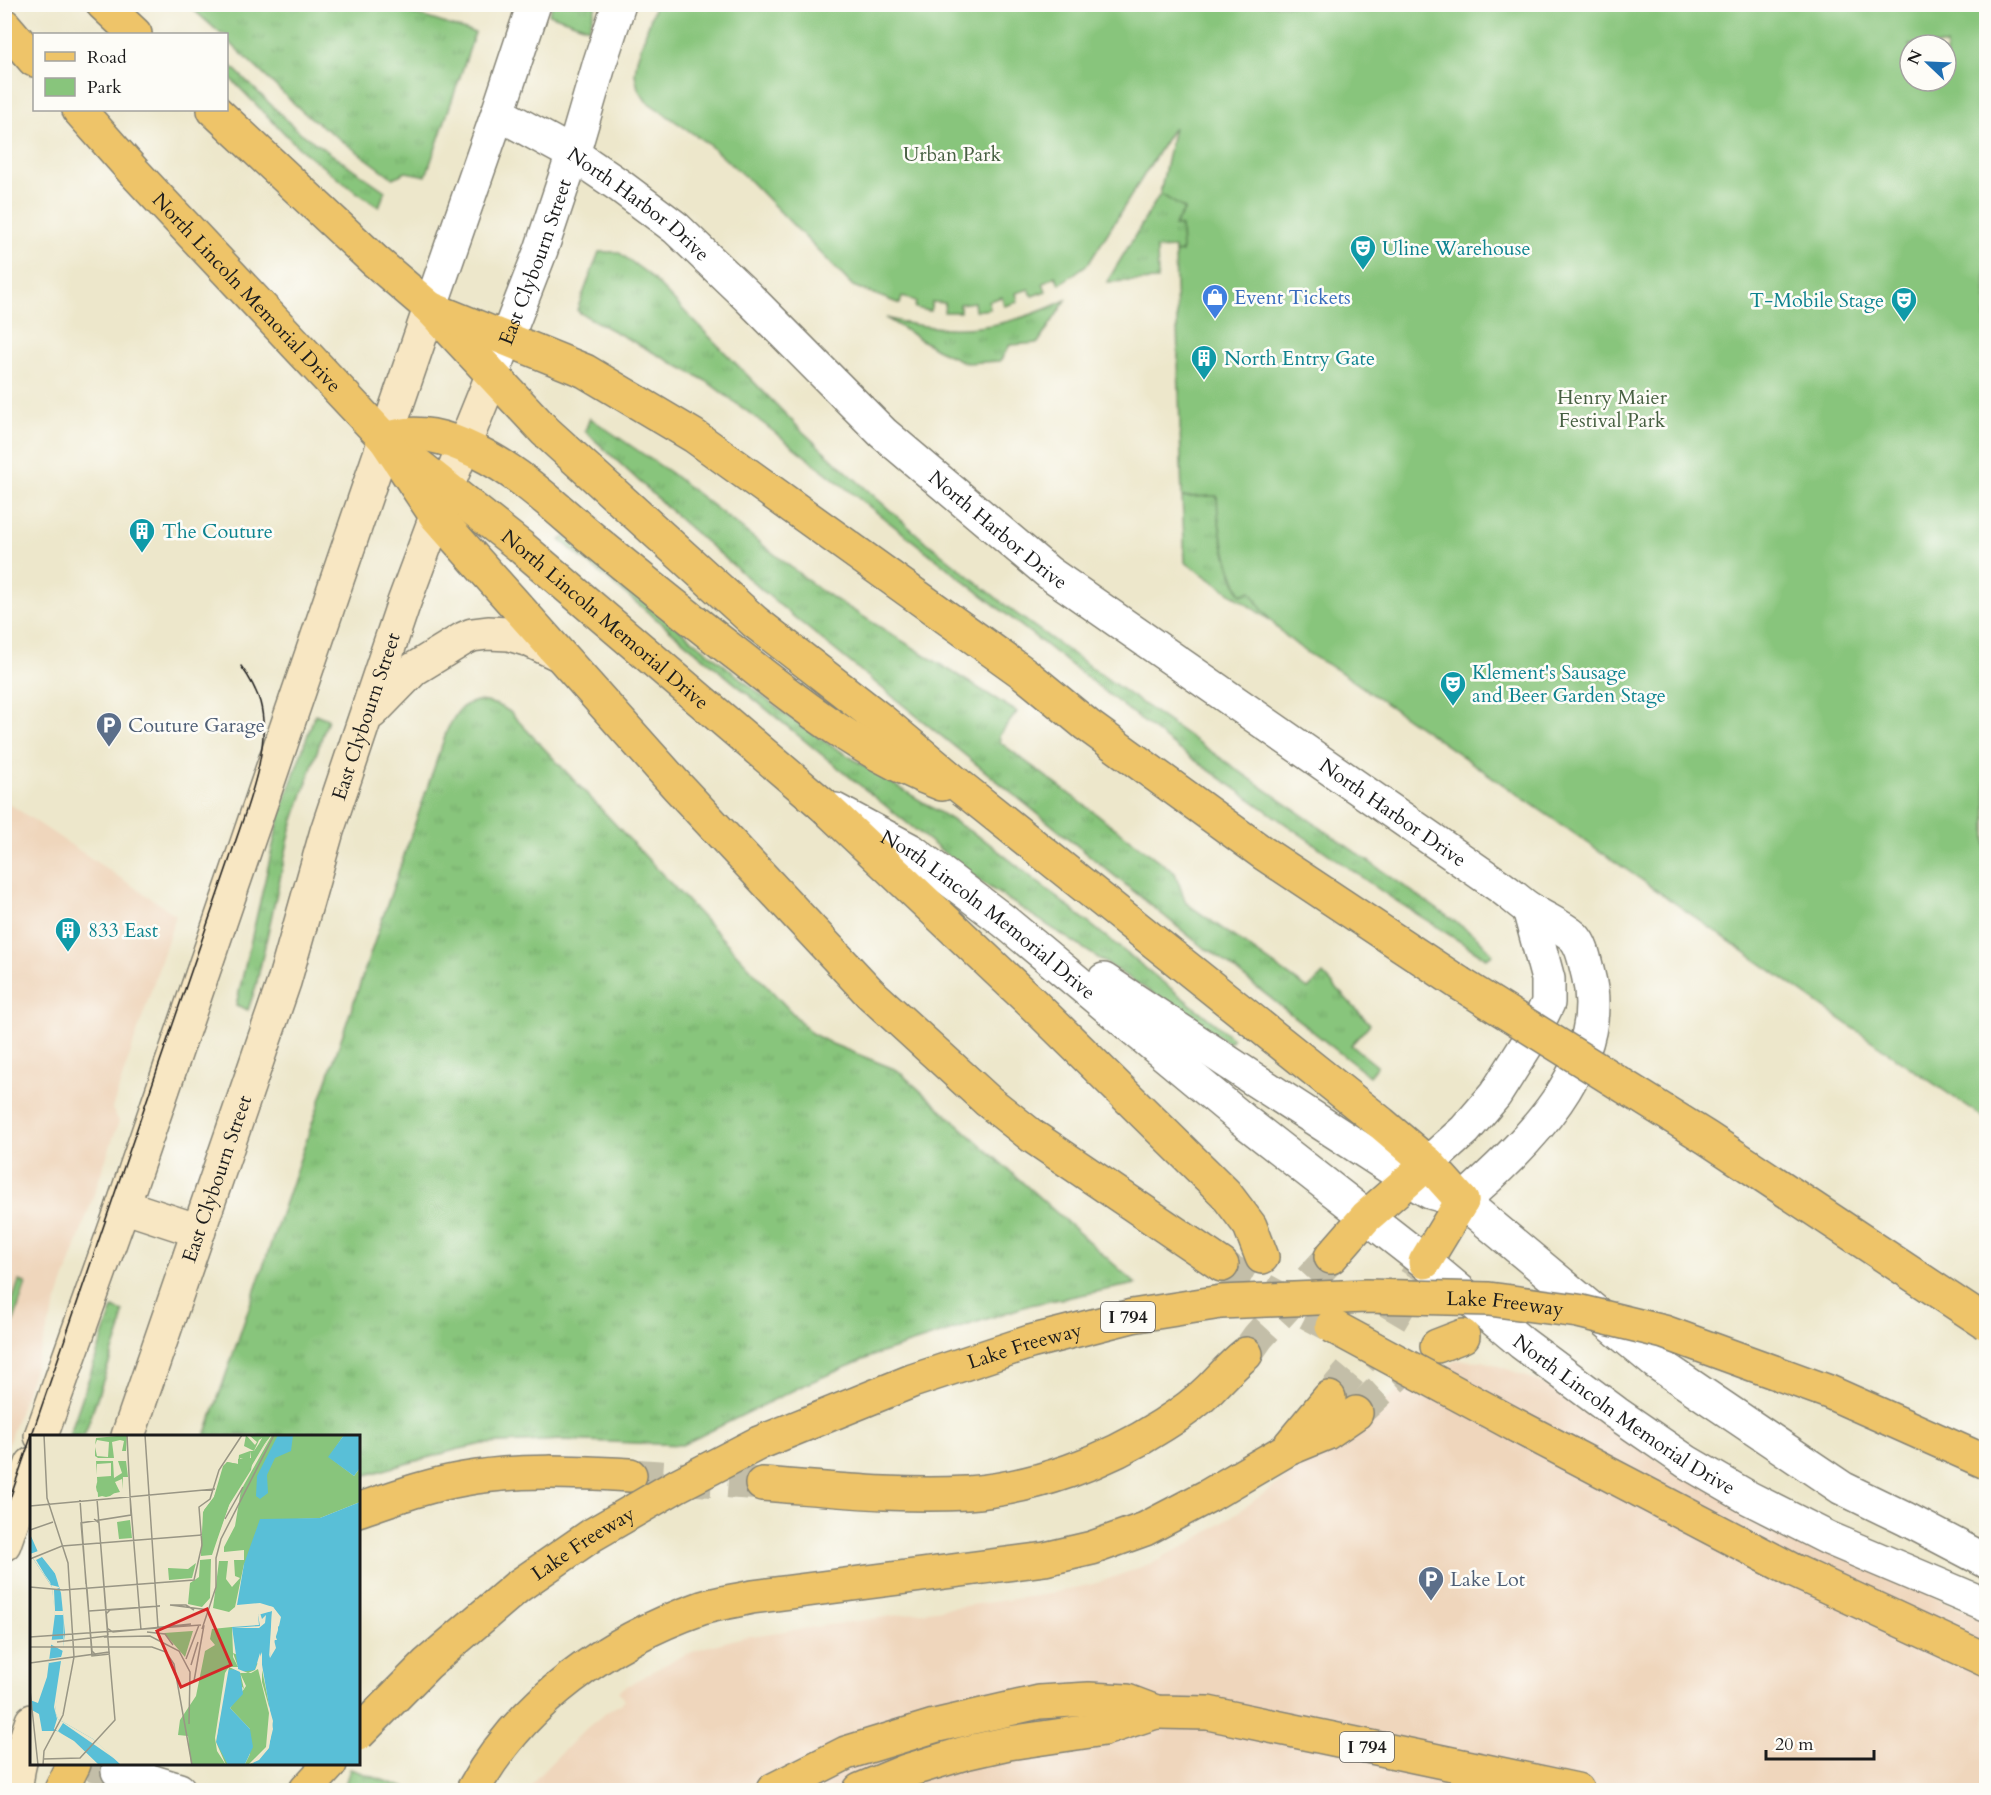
<svg xmlns="http://www.w3.org/2000/svg" width="1991" height="1795" font-family="Cardo,serif">
<style>
.built{fill:#efd6bc}
.grass{fill:url(#grass-tufts);stroke:#52704c;stroke-width:1.5}
.park{fill:#88c57c;stroke:#52704c;stroke-width:1.5;fill-rule:evenodd}
.lines{fill:none;stroke-linecap:round;stroke-linejoin:round}
.tertiary-tunnel{stroke:#c3bea8;stroke-width:33;stroke-dasharray:33 16;stroke-linecap:butt}
.motorway-tunnel{stroke:#c3bea8;stroke-width:33;stroke-dasharray:33 16;stroke-linecap:butt}
.minor-casing{stroke:#848274;stroke-width:36}
.tertiary-casing{stroke:#848274;stroke-width:36}
.secondary-casing{stroke:#848274;stroke-width:36}
.primary-casing{stroke:#848274;stroke-width:36}
.motorway-casing{stroke:#848274;stroke-width:36}
.minor{stroke:#fff;stroke-width:33}
.tertiary{stroke:#fff;stroke-width:33}
.secondary{stroke:#f8e7c3;stroke-width:33}
.primary{stroke:#eec469;stroke-width:33}
.motorway{stroke:#eec469;stroke-width:33}
.tram{stroke:#1c1c1c;stroke-width:1.5}
.motorway-bridge-casing{stroke:#848274;stroke-width:36;stroke-linecap:butt}
.motorway-bridge{stroke:#eec469;stroke-width:33}
.labels{text-anchor:middle;dominant-baseline:central;stroke-width:5;stroke-linejoin:round;paint-order:stroke}
.shield{fill:#fdfcf7;stroke:#605f5e;stroke-width:1.5}
.shield-label{font-size:18px;font-weight:bold;fill:#1c1c1c}
.park-label{font-size:20px;fill:#476042;stroke:#fdfcf7}
.street-label{font-size:20px;fill:#1c1c1c;stroke:#fdfcf7}
.culture-label{font-size:20px;fill:#0d838f;stroke:#fdfcf7;text-anchor:start}
.shop-label{font-size:20px;fill:#366cbe;stroke:#fdfcf7;text-anchor:start}
.service-label{font-size:20px;fill:#4e5e75;stroke:#fdfcf7;text-anchor:start}
.inset-road{fill:none;stroke:#999685;stroke-width:1.5}
.view{fill:#d62828;fill-opacity:0.15;stroke:#d62828;stroke-width:3}
.inset-edge{fill:none;stroke:#1c1c1c;stroke-width:3}
</style>
<defs>
<pattern id="grass-tufts" width="24" height="20" patternUnits="userSpaceOnUse" patternTransform="scale(1.5)"><rect width="24" height="20" fill="#88c57c"/><path d="M3 7l-1-3M5 7V3M7 7l1-3M15 17l-1-3M17 17v-4M19 17l1-3" fill="none" stroke="#75a96b"/></pattern>
</defs>
<rect width="100%" height="100%" fill="#fdfcf7"/>
<filter id="ink" filterUnits="userSpaceOnUse"><feTurbulence type="fractalNoise" baseFrequency=".0167" numOctaves="2"/><feDisplacementMap in="SourceGraphic" scale="12" xChannelSelector="R" yChannelSelector="G"/><feConvolveMatrix kernelMatrix="1 2 1 2 8 2 1 2 1" color-interpolation-filters="sRGB"/></filter>
<filter id="wash" filterUnits="userSpaceOnUse"><feTurbulence type="fractalNoise" baseFrequency=".008" numOctaves="4" result="noise"/><feDisplacementMap in="SourceGraphic" scale="24" xChannelSelector="R" yChannelSelector="G"/><feGaussianBlur stdDeviation="1.35" result="paint"/><feColorMatrix in="noise" values="0 0 0 0 0 0 0 0 0 0 0 0 0 0 0 0 0 1.4 0 .05"/><feComposite in="paint" operator="in"/></filter>
<g filter="url(#wash)">
<rect width="100%" height="100%" fill="#ede7cb"/>
<!-- built -->
<g class="built">
<path d="M5 801 176 915 112 1109 119 1121 5 1453Z"/>
<path d="M1457 1360 1481 1361 1497 1365 1537 1381 1551 1388 1677 1473 1986 1621V1790H528L537 1777 582 1732 604 1714 625 1701 618 1691 675 1659 702 1648 744 1637 1043 1595 1097 1583 1125 1573 1162 1559V1557L1185 1546 1222 1523 1275 1486 1396 1393Z"/>
</g>
<!-- grass -->
<g class="grass">
<path d="M188 5H386L475 33 426 176 406 172 393 178 303 112 227 40 226 34H221Z"/>
<path d="M552 5 553 4 596 5 589 28 549 14Z"/>
<path d="M227 62 298 131 385 191 379 207 349 187 299 148 227 75Z"/>
<path d="M1222 149 1175 226 1181 225 1182 253H1175L1174 248 1157 249 1158 280 1107 282 1160 194Z"/>
<path d="M599 252H618L648 274 802 431 837 463 919 536 1014 612 1113 683 1477 937 1493 954 1486 958 1387 895 1173 745 764 424 706 381 580 313 577 310Z"/>
<path d="M1066 300 1038 343 1010 345 1000 361 966 363 936 349 886 318C952 337 1005 329 1066 300Z"/>
<path d="M590 418 671 473 820 590 1017 712 999 736 1001 743 1175 873 1186 903 1308 989 1323 974 1370 1024 1351 1045 1377 1066 1369 1076 1211 951 1204 948 789 613 684 523 585 431Z"/>
<path d="M1217 496C1218 533 1226 560 1240 594L1251 590 1256 601 1271 621 1185 562 1182 497Z"/>
<path d="M565 537 790 718 829 744 986 841 1233 1038 1229 1043 978 880 821 754 560 540Z"/>
<path d="M478 701C491 702 499 705 510 712L811 1033 832 1044 897 1070 1136 1284 1030 1305 875 1355 806 1384 682 1445 562 1440 483 1444 455 1450 359 1477 358 1436H205L447 730C456 714 459 704 478 701Z"/>
<path d="M315 714 328 719 291 829 256 986 248 1010 236 1005 281 811Z"/>
<path d="M19 1281 26 1283 5 1349V1324Z"/>
<path d="M113 1308 123 1312 121 1328 84 1436H69Z"/>
<path d="M350 1769 411 1790H352L344 1788Z"/>
</g>
<!-- park -->
<path class="park" d="M655 5H1986V1119L1899 1060 1669 899 1336 669C1301 652 1268 626 1251 591L1241 595C1227 560 1218 534 1217 496L1182 497 1175 253 1182 252 1181 226H1174L1185 209 1160 194 1174 127 1089 263 1060 284 1055 276 1043 283 1046 291 1032 296 1029 289 1016 293 1018 302 1004 306 1002 297 989 301 990 309 975 311 974 302 960 304V312H944L945 303 932 302 930 311 915 308 916 301 902 297 900 304 853 286 750 181 708 144 646 101 638 89 635 74 637 59ZM1910 45H1946V81H1910Z"/>
</g>
<g filter="url(#ink)">
<g class="lines">
<!-- tertiary-tunnel -->
<path class="tertiary-tunnel" d="M91 1764 118 1771"/>
<!-- motorway-tunnel -->
<g class="motorway-tunnel">
<path d="M1222 1265 1246 1280 1332 1326"/>
<path d="M1246 1354 1258 1337 1331 1257"/>
<path d="M1329 1398 1382 1335 1425 1262"/>
<path d="M1356 1413 1418 1355 1437 1346"/>
<path d="M630 1475 762 1484"/>
</g>
<!-- minor casing -->
<g class="minor-casing">
<g id="minor">
<path id="s1" d="M498 113 573 154 620 186 676 228 749 298 883 433 1049 573 1502 888C1512 895 1521 904 1531 910 1544 919 1562 926 1574 937 1583 946 1585 963 1588 974 1612 1064 1523 1148 1462 1201"/>
<path d="M430 308 498 113 534 4"/>
<path id="s2" d="M492 376 541 250 573 154 600 62 619 4"/>
<path d="M1428 1163 1465 1130 1495 1095 1531 1038 1548 1003V979L1529 909"/>
</g>
</g>
<!-- tertiary casing -->
<g class="tertiary-casing">
<g id="tertiary">
<path id="s3" d="M835 810 912 851 1004 921 1247 1123 1425 1262 1522 1343 1616 1413 1687 1462 1749 1498 1828 1538 1986 1605"/>
<path d="M1104 980 1255 1080 1409 1180 1430 1192 1462 1201 1654 1361 1842 1488 1906 1519 1986 1561"/>
<path d="M118 1771 179 1790"/>
</g>
</g>
<!-- secondary casing -->
<g class="secondary-casing">
<g id="secondary">
<path d="M372 712 414 669 463 639 472 635 488 633 509 634 529 640 558 654"/>
<path d="M123 1206 199 1231"/>
<path d="M41 1436 123 1206 430 308"/>
<path id="s4" d="M128 1436 284 982 327 831 403 605 447 487 492 376"/>
<path d="M4 1544 32 1464"/>
<path d="M16 1790C17 1766 24 1744 32 1721"/>
</g>
</g>
<!-- primary casing -->
<g class="primary-casing">
<g id="primary">
<path d="M103 4 135 34"/>
<path d="M4 25 34 60"/>
<path id="s5" d="M79 110 134 172 385 439 520 546 822 804"/>
<path d="M214 110 374 260 430 308 545 431 755 622 882 721 957 784 1381 1123 1428 1163 1462 1201"/>
<path d="M385 439C419 428 446 437 477 452 523 474 561 513 600 545 646 583 692 620 739 656 802 706 866 756 942 784"/>
</g>
</g>
<!-- motorway casing -->
<g class="motorway-casing">
<g id="motorway">
<path d="M430 308 585 371 694 436 1025 674 1087 725 1263 853 1459 983"/>
<path d="M385 439 436 516 677 786 870 993 988 1101 1032 1136 1222 1265"/>
<path d="M822 804 1030 1001 1225 1193 1250 1226 1262 1257"/>
<path d="M1331 1257 1366 1217 1428 1163"/>
<path d="M1425 1262 1462 1201"/>
<path d="M1437 1346 1463 1336"/>
<path d="M1517 1426 1794 1571 1986 1660"/>
<path d="M1290 1445 1329 1398"/>
<path d="M762 1484C830 1489 899 1497 967 1493 1035 1488 1106 1462 1163 1425 1179 1415 1197 1402 1210 1389 1222 1377 1232 1365 1246 1354"/>
<path d="M358 1510C393 1498 428 1485 464 1479 519 1469 575 1472 630 1475"/>
<path d="M61 1790 74 1764"/>
<path d="M306 1790 330 1764"/>
<path d="M473 1790C522 1701 608 1641 702 1608 718 1603 735 1601 752 1597L1045 1559 1092 1548 1145 1529 1208 1496 1288 1449 1327 1433 1356 1413"/>
<path d="M773 1790 846 1753 934 1726 1039 1702 1089 1699 1127 1701 1156 1712 1208 1713 1577 1790"/>
<path d="M860 1790 906 1771 965 1753 1009 1743 1104 1729 1156 1712"/>
</g>
</g>
<!-- minor -->
<use href="#minor" class="minor"/>
<!-- tertiary -->
<use href="#tertiary" class="tertiary"/>
<!-- secondary -->
<use href="#secondary" class="secondary"/>
<!-- primary -->
<use href="#primary" class="primary"/>
<!-- motorway -->
<use href="#motorway" class="motorway"/>
<!-- tram -->
<path class="tram" d="M4 1516 230 858C244 813 273 749 260 702 256 689 249 677 241 666"/>
<!-- motorway-bridge casing -->
<g class="motorway-bridge-casing">
<g id="motorway-bridge">
<path d="M1459 983 1707 1138 1986 1323"/>
<path d="M1332 1326 1517 1426"/>
<path id="s6" d="M358 1734 427 1664 517 1587 592 1535 678 1485 759 1443 912 1381 1030 1342 1132 1316 1221 1302 1366 1296 1489 1299 1578 1311 1664 1332 1829 1392 1986 1462"/>
</g>
</g>
<!-- motorway-bridge -->
<use href="#motorway-bridge" class="motorway-bridge"/>
</g>
</g>
<!-- icons -->
<defs>
<g id="theatre-pin" transform="scale(1.35)"><path d="M0 17L-7.5 6A9.5 9.5 0 1 1 7.5 6Z" fill="#0f9aa8" stroke="#fdfcf7"/><path d="M-5-5.5Q0-4 5-5.5V0Q5 5 0 6Q-5 5-5 0ZM-3.3-2.5H-1v1.5H-3.3ZM1-2.5H3.3v1.5H1ZM-2.8 1Q0 5.5 2.8 1Z" fill="#fff"/></g>
<g id="shop-pin" transform="scale(1.35)"><path d="M0 17L-7.5 6A9.5 9.5 0 1 1 7.5 6Z" fill="#3f7fe0" stroke="#fdfcf7"/><path d="M-5-2.5h2.3a2.7 3.5 0 0 1 5.4 0H5L5.5 6h-11ZM-1.5-2.5h3a1.5 2.3 0 0 0-3 0Z" fill="#fff"/></g>
<g id="building-pin" transform="scale(1.35)"><path d="M0 17L-7.5 6A9.5 9.5 0 1 1 7.5 6Z" fill="#0f9aa8" stroke="#fdfcf7"/><path d="M-4-6H4V6H1V3H-1V6H-4ZM-2.5-4.3h1.7v1.8h-1.7ZM.8-4.3h1.7v1.8H.8ZM-2.5-1h1.7V.8h-1.7ZM.8-1h1.7V.8H.8Z" fill="#fff"/></g>
<g id="parking-pin" transform="scale(1.35)"><path d="M0 17L-7.5 6A9.5 9.5 0 1 1 7.5 6Z" fill="#5c6f8a" stroke="#fdfcf7"/><path d="M-3.5-5.5H1a3.5 3.5 0 0 1 0 7H-1V5.5H-3.5ZM-1-3.4V-.6H.8a1.4 1.4 0 0 0 0-2.8Z" fill="#fff"/></g>
</defs>
<g fill-rule="evenodd">
<use href="#theatre-pin" x="1363" y="248"/>
<use href="#shop-pin" x="1215" y="297"/>
<use href="#theatre-pin" x="1904" y="300"/>
<use href="#building-pin" x="1204" y="358"/>
<use href="#building-pin" x="142" y="531"/>
<use href="#theatre-pin" x="1453" y="684"/>
<use href="#parking-pin" x="109" y="725"/>
<use href="#building-pin" x="68" y="930"/>
<use href="#parking-pin" x="1431" y="1579"/>
</g>
<g class="labels">
<!-- shield labels -->
<g class="shield">
<rect x="1101" y="1302" width="54" height="30" rx="4.5"/>
<rect x="1340" y="1732" width="54" height="30" rx="4.5"/>
</g>
<g class="shield-label">
<text x="1128" y="1317">I 794</text>
<text x="1367" y="1747">I 794</text>
</g>
<!-- park labels -->
<g class="park-label">
<text x="952" y="154">Urban Park</text>
<text x="1612" y="397">Henry Maier<tspan x="1612" dy="23">Festival Park</tspan></text>
</g>
<!-- street labels -->
<g class="street-label">
<text stroke="none"><textPath href="#s1" startOffset="168">North Harbor Drive</textPath></text>
<text stroke="none"><textPath href="#s2" startOffset="122">East Clybourn Street</textPath></text>
<text stroke="none"><textPath href="#s5" startOffset="248">North Lincoln Memorial Drive</textPath></text>
<text stroke="none"><textPath href="#s1" startOffset="654">North Harbor Drive</textPath></text>
<text stroke="none"><textPath href="#s5" startOffset="734">North Lincoln Memorial Drive</textPath></text>
<text stroke="none"><textPath href="#s4" startOffset="758">East Clybourn Street</textPath></text>
<text stroke="none"><textPath href="#s1" startOffset="1140">North Harbor Drive</textPath></text>
<text stroke="none"><textPath href="#s3" startOffset="186">North Lincoln Memorial Drive</textPath></text>
<text stroke="none"><textPath href="#s4" startOffset="272">East Clybourn Street</textPath></text>
<text stroke="none"><textPath href="#s6" startOffset="1268">Lake Freeway</textPath></text>
<text stroke="none"><textPath href="#s6" startOffset="782">Lake Freeway</textPath></text>
<text stroke="none"><textPath href="#s3" startOffset="996">North Lincoln Memorial Drive</textPath></text>
<text stroke="none"><textPath href="#s6" startOffset="296">Lake Freeway</textPath></text>
</g>
<!-- culture labels -->
<g class="culture-label">
<text x="1382" y="248">Uline Warehouse</text>
<text x="1884" y="300" text-anchor="end">T-Mobile Stage</text>
<text x="1224" y="358">North Entry Gate</text>
<text x="162" y="531">The Couture</text>
<text x="1472" y="672">Klement's Sausage<tspan x="1472" dy="23">and Beer Garden Stage</tspan></text>
<text x="88" y="930">833 East</text>
</g>
<!-- shop labels -->
<g class="shop-label">
<text x="1234" y="297">Event Tickets</text>
</g>
<!-- service labels -->
<g class="service-label">
<text x="128" y="725">Couture Garage</text>
<text x="1450" y="1579">Lake Lot</text>
</g>
</g>
<!-- overview -->
<g transform="translate(30 1435)">
<rect width="330" height="330" fill="#ede7cb"/>
<path d="M97 0 96 16H92L94 6 90 5 82 7 84 23H68L65 21V12L67 21 78 22 79 7 67 5 65 10 66 3ZM216 0 225 10 227 7 220 1 241 0 226 25 239 3 223 23 221 35 199 70 182 120H171L173 77 184 62 193 31 197 27 208 29 209 20 220 16V26L210 23 211 29 201 46 207 51 236 2 229 9 232 3 229 5 224 16 214 11ZM66 26H83L84 43 92 38 88 26H96L98 42H93L92 54V44L85 47 90 57 68 62 67 42 81 41V28L67 29V40ZM163 196 155 222 134 198 162 196Z" fill="#88c57c"/>
<path d="M235 0H240L200 67 181 120 171 121 174 75 184 62 197 27 208 29V24L221 23 220 16H224ZM242 0H314L299 22 324 41 330 33V67L290 83 267 84 214 129 205 172 199 177 183 173 189 126H198L196 144 202 152 210 143 205 141 204 125H214V115L194 117V112L205 91 211 55ZM66 52a10 10 0 1 1 20 0a10 10 0 1 1-20 0ZM100 85 102 103 89 104 87 87ZM181 124 180 163 172 172 158 169 160 148 169 142 170 125ZM202 192 203 218 231 230 239 269V313L221 330 215 329 220 319V294L200 273 214 254 197 234 187 300 198 330H161L158 301 148 300 150 285 166 261 175 216 185 210 180 204 182 194Z" fill="#88c57c"/>
<path d="M166 128 162 143 139 145 138 133 158 134Z" fill="#88c57c"/>
<path d="M248 0H263L261 16 245 23 237 40 238 58 230 64 226 61 227 41ZM314 0H330V33L324 41 298 22ZM330 67V330H221L238 314 243 294 230 218 225 235 210 237 213 259 200 273 220 294 223 312 215 329 198 330 186 307 197 235 208 234 202 192 229 190 228 180 242 176 239 223 248 195V179L243 172 230 168 207 170 214 129 230 84 290 83ZM0 99 8 117 24 135 31 158 35 198 25 276 28 284 63 304 91 330H69L44 306 27 296H12L9 279 0 274V265L8 268 17 242 25 179 22 152 0 119Z" fill="#59bfd7"/>
<path d="M8 116 23 132 27 141 12 122 6 125 15 140 20 147 21 150 29 152 28 144 29 149V153L24 155 25 176H33L34 225 25 276 28 284 63 304 70 310 85 324 33 288 28 296 32 299 24 294 27 284 24 272 31 226 19 228 18 224 31 222 33 216 20 209V205L33 204V180H25L24 176 22 152 21 150 0 119ZM231 170 243 172 251 182 249 191 243 195 247 205H244L246 213 240 223 242 176 230 178 232 184 236 180 235 188 229 193H203L230 191 228 180 237 173ZM232 217V247L243 286 239 313 229 325 218 330 236 312 239 278 228 234 221 238H210L216 251 214 254 210 237 199 232 186 307 196 330 187 316 185 303 195 238 199 232H208L203 222V218L208 232V234L218 238 225 235Z" fill="#ede7cb"/>
<path class="inset-road" d="M115 0 128 193M100 61 111 195M67 64 78 200M50 65 56 149M0 71 185 54M195 84 213 52M0 95 23 87M0 124 32 111 172 100M0 152 33 155 164 145 172 110 169 72 180 64 189 35 212 0M57 154 62 221 80 219M140 170 179 175M140 170H156L164 175M59 176 130 171M76 179 80 175 130 171M77 193 83 197 161 189M172 194 186 152V123L191 104 244 0M117 197 135 199 143 210M0 202 171 190M74 202 120 201 149 216 160 237 159 289M27 207 77 201M0 212H122L136 217 144 229 162 330M66 220 62 216 51 88 101 80 97 0M156 224 169 190M0 228 79 217 69 88 64 84M161 230 168 207M164 246 174 190M0 255 8 330M13 324 50 323 85 285 79 216M13 330 14 316 33 280 44 222 38 128 17 63 14 0"/>
<path class="view" d="M177 174 201 230 151 252 127 196Z"/>
<rect width="330" height="330" class="inset-edge"/>
</g>
<!-- margin -->
<rect width="1991" height="1795" fill="none" stroke="#fdfcf7" stroke-width="24"/>
<!-- legend -->
<rect x="33" y="33" width="195" height="78" fill="#fdfcf7" stroke="#a3a29f" stroke-width="1.5"/>
<rect x="45" y="52" width="30" height="9" fill="#eec469" stroke="#a3a29f" stroke-width="1.5"/>
<text x="87" y="63" font-size="18" fill="#1c1c1c">Road</text>
<rect x="45" y="78" width="30" height="18" fill="#88c57c" stroke="#a3a29f" stroke-width="1.5"/>
<text x="87" y="93" font-size="18" fill="#1c1c1c">Park</text>
<!-- north arrow -->
<g transform="translate(1928 63) rotate(293)"><circle r="28" fill="#fdfcf7" stroke="#a3a29f" stroke-width="1.5"/>
<path d="M0-4.5L10 22L0 15L-10 22Z" fill="#1f6fb2"/>
<text y="-9" font-size="16" font-weight="bold" text-anchor="middle" fill="#1c1c1c">N</text>
</g>
<!-- scale -->
<path d="M1766 1750v9h108v-9" fill="none" stroke="#1c1c1c" stroke-width="3"/>
<text x="1775" y="1750" font-size="18" fill="#1c1c1c" stroke="#fdfcf7" stroke-width="4.5" paint-order="stroke">20 m</text>
</svg>
